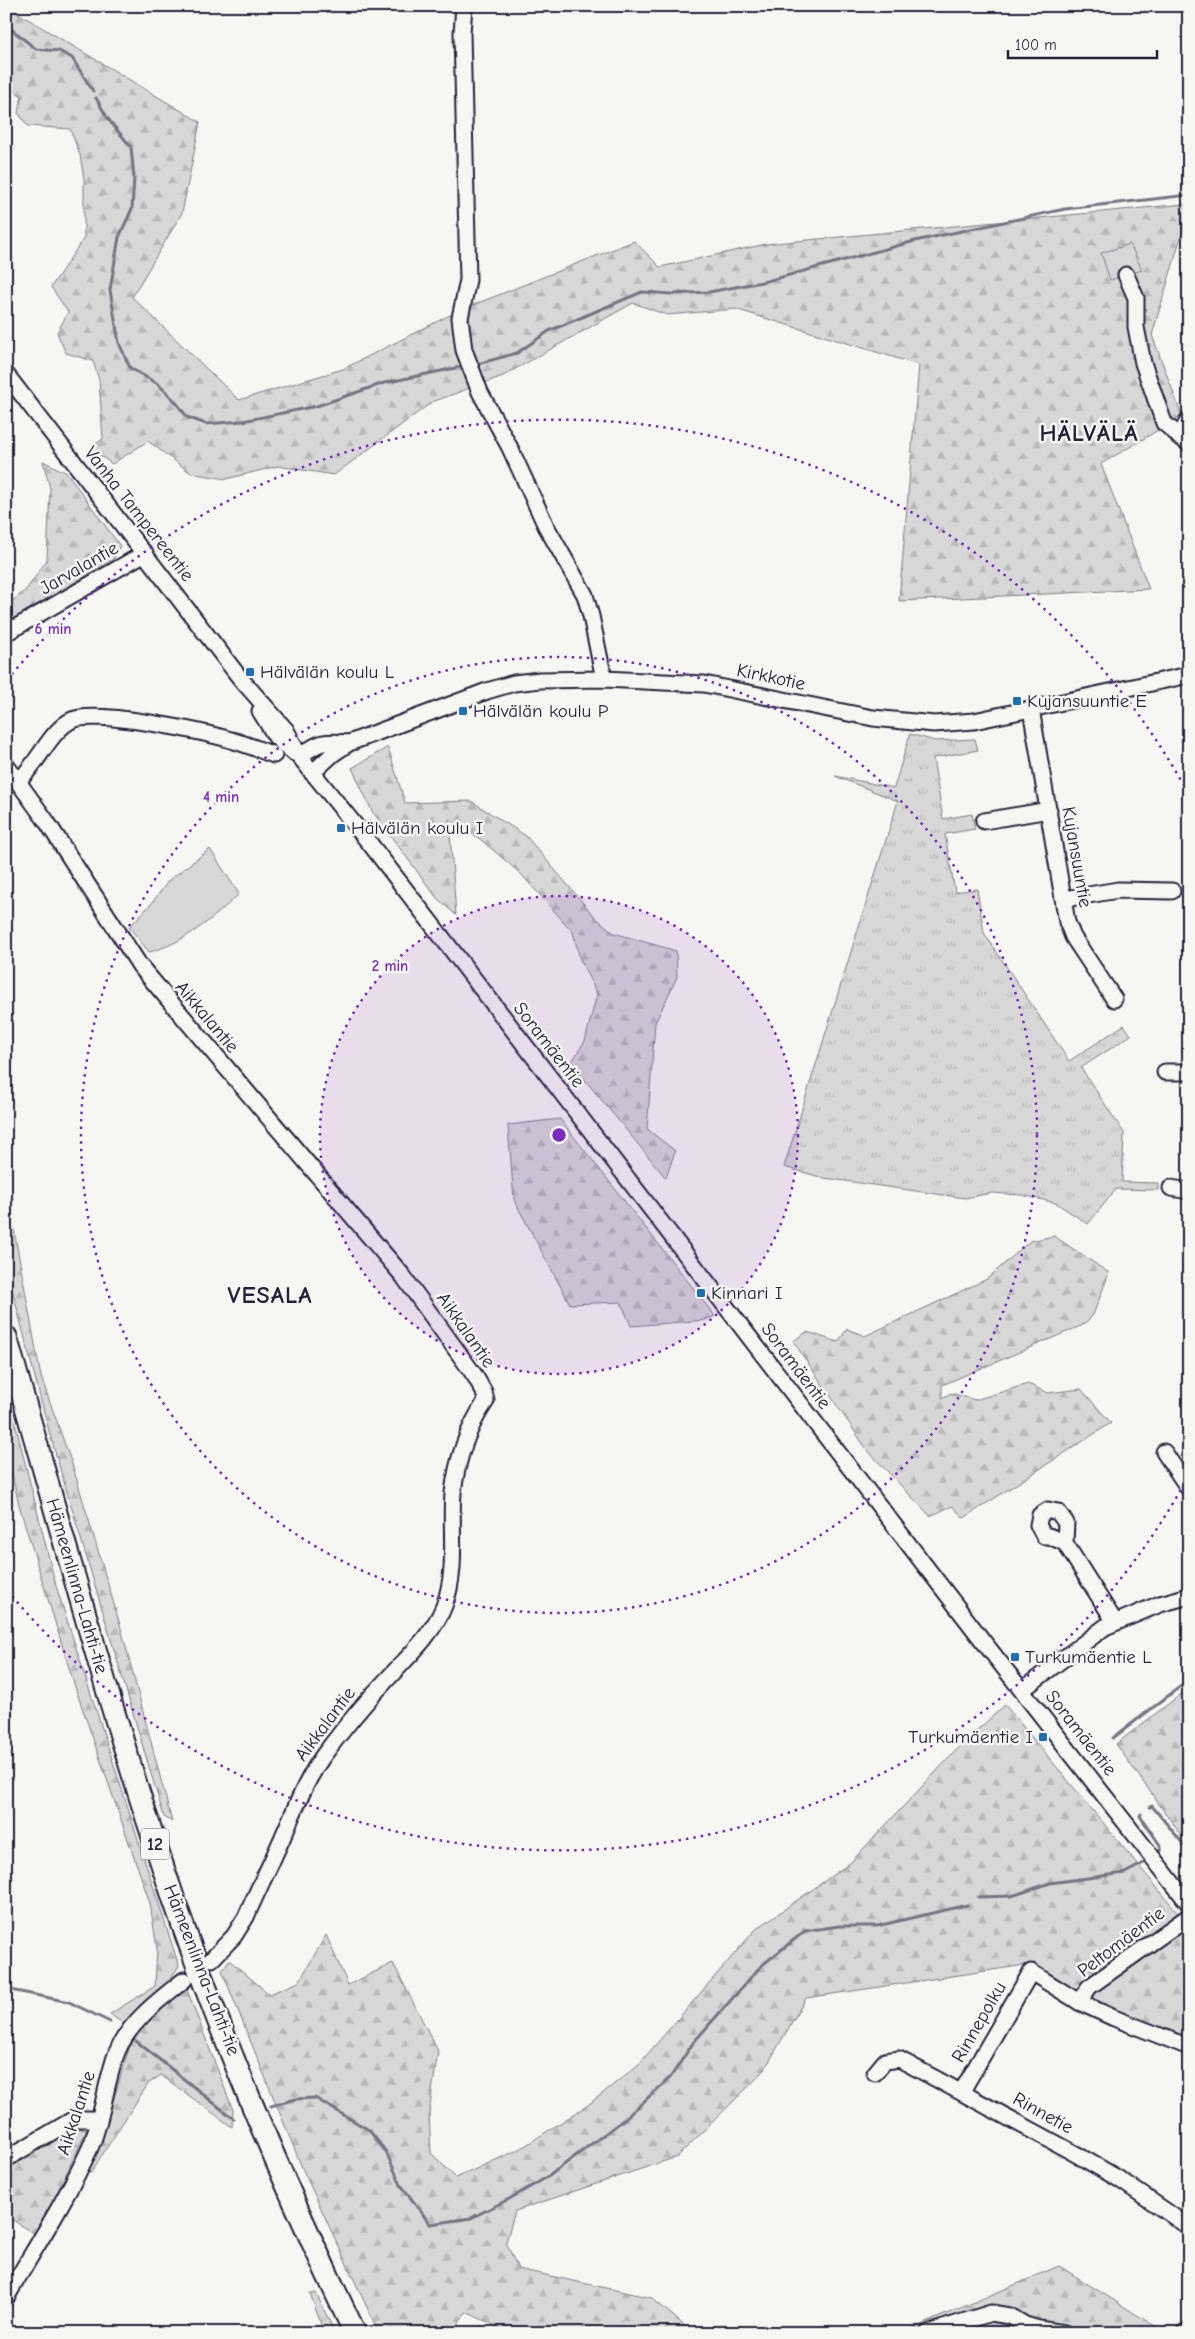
<svg xmlns="http://www.w3.org/2000/svg" width="1195" height="2339" font-family="'Comic Neue',sans-serif">
<style>
.grass{fill:url(#grass-tufts);stroke:#7c7c89}
.forest{fill:url(#forest-firs);stroke:#7c7c89}
.green{fill:#d7d7d7;stroke:#7c7c89}
.lines{fill:none;stroke-linecap:round;stroke-linejoin:round}
.stream{stroke:#757583;stroke-width:3}
.minor-casing{stroke:#22223b;stroke-width:19}
.highway-casing{stroke:#22223b;stroke-width:25}
.minor{stroke:#f6f6f2;stroke-width:15}
.highway{stroke:#f6f6f2;stroke-width:21}
.ring{fill:none;stroke:#7b2cbf;stroke-width:2.5;stroke-dasharray:2.5 5}
.poi-dot{fill:#1f6fb2;stroke:#f6f6f2;stroke-width:2}
.labels{text-anchor:middle;dominant-baseline:central;stroke-width:5;stroke-linejoin:round;paint-order:stroke}
.shield{fill:#f6f6f2;stroke:#626272;stroke-width:1}
.shield-label{font-size:18px;font-weight:bold;fill:#22223b}
.street-label{font-size:19px;fill:#22223b;stroke:#f6f6f2}
.poi-label{font-size:19px;fill:#22223b;stroke:#f6f6f2;text-anchor:start}
.district-label{font-size:24px;font-weight:bold;letter-spacing:1px;fill:#22223b;stroke:#f6f6f2}
.centre{fill:#7b2cbf;stroke:#f6f6f2;stroke-width:2.5}
.ring-label{font-size:15px;text-anchor:middle;font-weight:bold;fill:#7b2cbf;stroke:#f6f6f2;stroke-width:5;stroke-linejoin:round;paint-order:stroke}
</style>
<defs>
<pattern id="grass-tufts" width="24" height="20" patternUnits="userSpaceOnUse" patternTransform="scale(1.25)"><rect width="24" height="20" fill="#d7d7d7"/><path d="M3 7l-1-3M5 7V3M7 7l1-3M15 17l-1-3M17 17v-4M19 17l1-3" fill="none" stroke="#b8b8b9"/></pattern>
<pattern id="forest-firs" width="22" height="20" patternUnits="userSpaceOnUse" patternTransform="scale(1.25)"><rect width="22" height="20" fill="#d7d7d7"/><path d="M5 1l3.5 6h-7zM16 11l3.5 6h-7z" fill="#b8b8b9"/></pattern>
</defs>
<rect width="100%" height="100%" fill="#f6f6f2"/>
<filter id="ink" filterUnits="userSpaceOnUse"><feTurbulence type="fractalNoise" baseFrequency=".02" numOctaves="2"/><feDisplacementMap in="SourceGraphic" scale="10" xChannelSelector="R" yChannelSelector="G"/><feConvolveMatrix kernelMatrix="1 2 1 2 8 2 1 2 1" color-interpolation-filters="sRGB"/></filter>
<g filter="url(#ink)">
<!-- grass -->
<g class="grass">
<path d="M910 734 935 741 975 739 978 750 933 758 943 819 972 814 975 829 945 834 955 892 977 889 984 933 1069 1061 1124 1025 1131 1035 1081 1068 1124 1133 1122 1182 1158 1183V1190L1116 1189 1088 1224 1056 1203 1022 1195 992 1193 965 1198 824 1178 784 1167 898 801 835 776 894 788Z"/>
<path d="M310 2293H316L335 2333H324Z"/>
<path d="M991 2321 1027 2333H952Z"/>
</g>
<!-- forest -->
<g class="forest">
<path d="M6 6 200 122 182 213 132 297 239 400 343 369 458 311 634 241 660 267 766 244 1185 204 1188 213 1152 335 1182 416 1101 464 1149 589 899 601 919 365 735 309 667 315 633 303 503 376 432 402 334 475 278 466 226 479 191 473 148 441 112 464 90 448 103 439 99 380 93 361 66 353 57 333 68 312 51 287 84 238V179L80 155 70 129 28 126 18 113 22 96 6 86Z"/>
<path d="M43 461 67 473 120 546 114 559 6 623V606L26 590 47 560 50 488Z"/>
<path d="M388 747 405 803 471 801 526 836 595 917 614 933 676 951 677 977 655 1023 647 1129 675 1151 666 1178 571 1063 585 1041 597 994 580 959 573 932 520 873 480 839 449 819 456 915 437 898 372 811 352 768Z"/>
<path d="M560 1119 715 1316 705 1320 631 1326 621 1302 570 1304 514 1200 508 1125Z"/>
<path d="M6 1187 41 1377 73 1467 121 1628 172 1822 164 1817 50 1435 6 1266Z"/>
<path d="M1054 1236 1109 1273 1093 1315 1083 1325 942 1385V1398L951 1393 975 1400 1028 1384 1048 1393 1081 1389 1111 1423 964 1518 952 1506 930 1516 868 1451 793 1341 807 1332 838 1342 847 1329 865 1336 987 1279 1030 1241Z"/>
<path d="M6 1387 56 1586 179 1966 164 1988 125 2025 110 2014 155 1986 157 1949 150 1903 75 1687 19 1505 6 1447Z"/>
<path d="M1189 1688V1846L1116 1744Z"/>
<path d="M1005 1705 1189 1926V2028L1178 2039 1089 2001 1032 1964 806 1998 763 2072 677 2157 515 2211 506 2242 518 2269 652 2298 693 2333H511L466 2312 453 2333H379L303 2170 222 1971 229 1960 269 1994 299 1982 326 1935 348 1985 393 1963 438 2051 429 2113 431 2153 456 2178 520 2149 588 2105 639 2064 755 1930 850 1863 965 1741Z"/>
<path d="M187 1990 233 2110 232 2127 161 2075 148 2084 91 2172 86 2170 100 2144 131 2042 159 2009Z"/>
<path d="M76 2128 87 2130 37 2235 6 2216V2169Z"/>
<path d="M1059 2266 1166 2333H1097L1036 2321 989 2306 902 2333Z"/>
</g>
<!-- green -->
<g class="green">
<path d="M1130 244 1142 270 1110 280 1101 253Z"/>
<path d="M210 849 239 894C214 918 183 944 149 952L129 927 152 903 169 880Z"/>
</g>
<g class="lines">
<!-- stream -->
<g class="stream">
<path d="M6 25 36 49 59 51 72 58 93 91"/>
<path d="M96 98 108 119 131 147 134 178 132 209 119 237 110 290 119 343 130 368 158 384 175 401 187 417 206 424 243 421 317 406 384 383 465 366"/>
<path d="M474 365 517 353 549 331 642 292 672 294 709 292 767 281 915 241 1065 209 1189 195"/>
<path d="M1113 1738 1189 1680"/>
<path d="M1150 1807 1152 1806 1189 1851"/>
<path d="M1141 1814 1140 1816 1160 1845 1161 1849 1158 1853"/>
<path d="M978 1897 1012 1896 1050 1883 1125 1873 1146 1862"/>
<path d="M6 1989 69 2002 110 2022"/>
<path d="M136 2041 234 2119"/>
<path d="M271 2106 296 2099 315 2098 369 2130 386 2152 401 2185 430 2224 471 2218 511 2198 549 2176 622 2121 670 2078 693 2043 761 1966 805 1931 839 1926H877L967 1905"/>
</g>
<!-- minor casing -->
<g class="minor-casing">
<g id="minor">
<path d="M464 6 462 33 468 280 460 318 464 350 480 392 510 448 546 526 585 595 591 616 604 679"/>
<path d="M1126 275 1136 298V327L1143 363 1164 423 1189 444"/>
<path d="M6 374 240 678 286 730 300 757 371 845 983 1641 1189 1904"/>
<path d="M1179 437 1189 419"/>
<path d="M6 633 145 553"/>
<path d="M1031 709 1067 922 1073 937 1114 999"/>
<path d="M260 711 276 737 294 753"/>
<path d="M300 757C318 741 325 741 349 743"/>
<path d="M6 765 47 822 140 966 403 1276 475 1376 484 1392 486 1401C467 1429 457 1460 453 1493 450 1532 458 1569 444 1606 432 1637 403 1661 381 1686 360 1708 341 1732 323 1756 306 1780 296 1807 284 1834 272 1862 258 1889 246 1917L234 1936 212 1959"/>
<path d="M312 773 334 753 349 743 487 691 514 683 540 680 604 679 704 684 873 718 934 724 974 721 1189 675"/>
<path d="M18 781C38 764 48 734 70 721 91 708 204 732 231 740 246 744 260 750 274 755"/>
<path d="M984 821 1049 810"/>
<path d="M1065 899 1118 890 1172 891"/>
<path d="M1165 1072H1189"/>
<path d="M1171 1188 1189 1191"/>
<path d="M1164 1452 1189 1489"/>
<path d="M1065 1543 1049 1536H1044L1038 1525 1040 1515 1048 1510 1058 1512 1066 1523 1065 1543 1115 1622"/>
<path d="M1022 1690 1105 1627 1160 1604 1189 1596"/>
<path d="M1079 2002 1089 1987 1189 1916"/>
<path d="M875 2073 885 2061 899 2059 1074 2153 1119 2179 1189 2227"/>
<path d="M962 2091 1031 1972 1079 2002 1114 2018 1189 2047"/>
<path d="M6 2159 74 2119H98"/>
<path d="M6 2298C35 2248 66 2200 90 2148 103 2118 105 2083 117 2052 129 2022 159 2000 184 1980"/>
<path d="M928 2333 991 2313 1010 2316 1025 2325 1039 2329 1064 2333"/>
<path d="M1184 2333 1189 2330"/>
</g>
</g>
<!-- highway casing -->
<g class="highway-casing">
<path id="highway" d="M6 1337C64 1538 117 1740 187 1937 235 2071 293 2204 355 2333"/>
</g>
<!-- minor -->
<use href="#minor" class="minor"/>
<!-- highway -->
<use href="#highway" class="highway"/>
</g>
</g>
<!-- distance rings -->
<circle cx="559" cy="1135" r="239" fill="#7b2cbf" fill-opacity=".12"/>
<g class="ring">
<circle cx="559" cy="1135" r="239"/>
<circle cx="559" cy="1135" r="478"/>
<path d="M1188 1477A716 716 0 0 1 7 1590M7 680A716 716 0 0 1 1188 793"/>
</g>
<!-- markers -->
<g class="poi-dot">
<rect x="245" y="667" width="10" height="10" rx="2.5"/>
<rect x="1012" y="696" width="10" height="10" rx="2.5"/>
<rect x="458" y="706" width="10" height="10" rx="2.5"/>
<rect x="336" y="823" width="10" height="10" rx="2.5"/>
<rect x="696" y="1288" width="10" height="10" rx="2.5"/>
<rect x="1010" y="1652" width="10" height="10" rx="2.5"/>
<rect x="1038" y="1732" width="10" height="10" rx="2.5"/>
</g>
<g class="labels">
<!-- shield labels -->
<rect class="shield" x="141" y="1828.5" width="28" height="31" rx="4"/>
<g class="shield-label">
<text x="155" y="1844">12</text>
</g>
<!-- street labels -->
<g class="street-label">
<text transform="translate(139 514) rotate(52)">Vanha Tampereentie</text>
<text transform="translate(79 568) rotate(-30)">Jarvalantie</text>
<text transform="translate(771 677) rotate(12)">Kirkkotie</text>
<text transform="translate(1077 857) rotate(80)">Kujansuuntie</text>
<text transform="translate(207 1017) rotate(50)">Aikkalantie</text>
<text transform="translate(549 1045) rotate(52)">Soramäentie</text>
<text transform="translate(466 1330) rotate(55)">Aikkalantie</text>
<text transform="translate(796 1366) rotate(53)">Soramäentie</text>
<text transform="translate(77 1586) rotate(74)">Hämeenlinna-Lahti-tie</text>
<text transform="translate(325 1724) rotate(-53)">Aikkalantie</text>
<text transform="translate(1081 1733) rotate(52)">Soramäentie</text>
<text transform="translate(1121 1942) rotate(-37)">Peltomäentie</text>
<text transform="translate(202 1970) rotate(69)">Hämeenlinna-Lahti-tie</text>
<text transform="translate(979 2022) rotate(-60)">Rinnepolku</text>
<text transform="translate(76 2113) rotate(-72)">Aikkalantie</text>
<text transform="translate(1043 2113) rotate(29)">Rinnetie</text>
</g>
<!-- poi labels -->
<g class="poi-label">
<text x="260" y="672">Hälvälän koulu L</text>
<text x="1027" y="701">Kujansuuntie E</text>
<text x="473" y="711">Hälvälän koulu P</text>
<text x="351" y="828">Hälvälän koulu I</text>
<text x="711" y="1293">Kinnari I</text>
<text x="1025" y="1657">Turkumäentie L</text>
<text x="1033" y="1737" text-anchor="end">Turkumäentie I</text>
</g>
<!-- district labels -->
<g class="district-label">
<text x="1089" y="433">HÄLVÄLÄ</text>
<text x="270" y="1295">VESALA</text>
</g>
</g>
<circle cx="559" cy="1135" r="8" class="centre"/>
<g class="ring-label">
<text x="53" y="634">6 min</text>
<text x="221" y="802">4 min</text>
<text x="390" y="971">2 min</text>
</g>
<!-- margin -->
<rect width="1195" height="2339" fill="none" stroke="#f6f6f2" stroke-width="25"/>
<rect x="12" y="12" width="1170" height="2314" fill="none" stroke="#22223b" stroke-width="2" filter="url(#ink)"/>
<!-- scale -->
<path d="M1008 50v8h149v-8" fill="none" stroke="#22223b" stroke-width="2.5"/>
<text x="1015" y="50" font-size="15" fill="#22223b" stroke="#f6f6f2" stroke-width="4" paint-order="stroke">100 m</text>
</svg>
